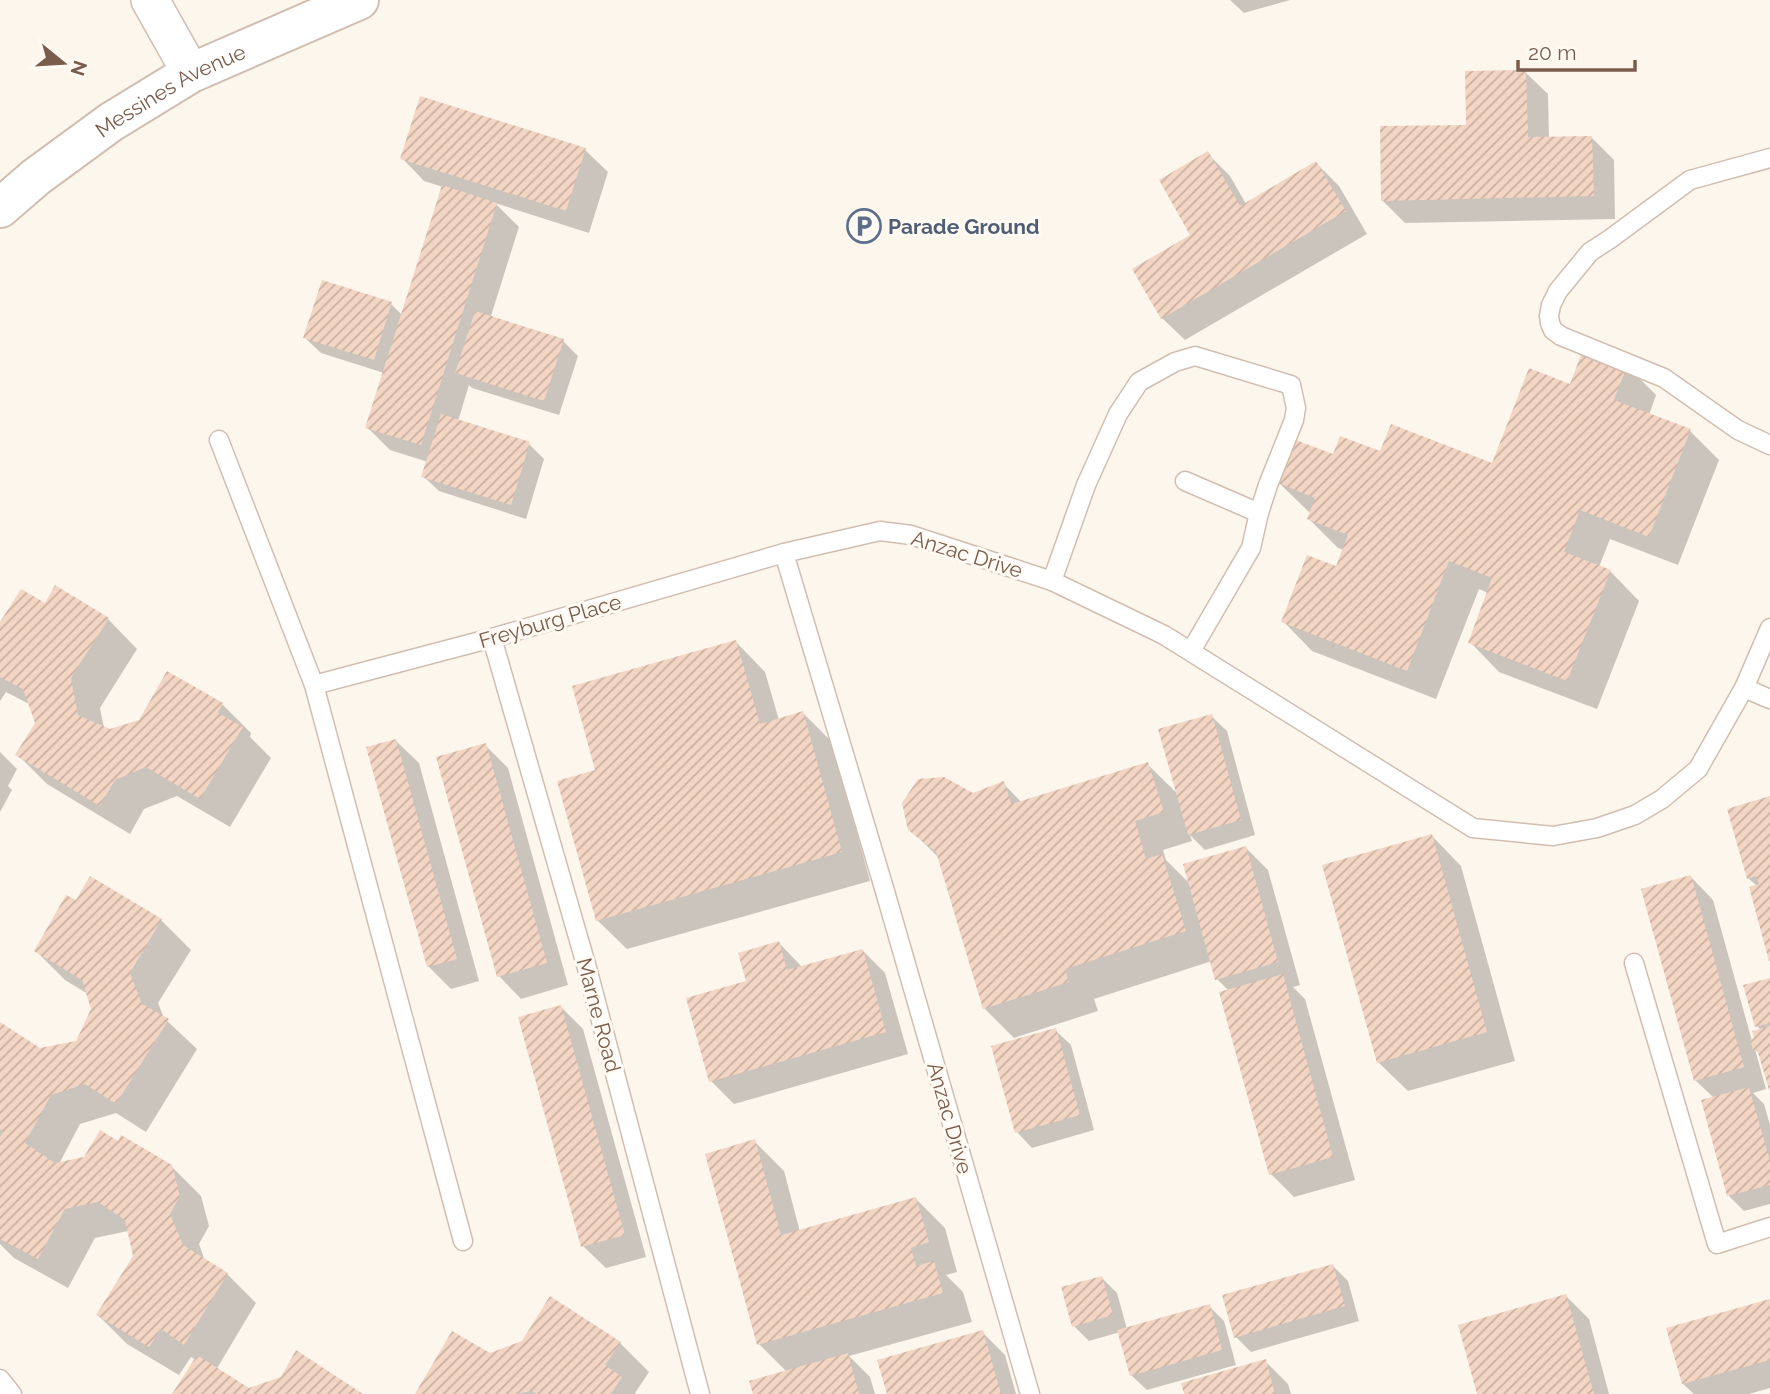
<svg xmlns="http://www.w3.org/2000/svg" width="1770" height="1394" font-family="Raleway,sans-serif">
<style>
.shadow{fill:#0003}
.building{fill:url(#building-hatch)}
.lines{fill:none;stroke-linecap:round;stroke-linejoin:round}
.service-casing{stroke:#d1beb0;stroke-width:21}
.minor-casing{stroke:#d1beb0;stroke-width:40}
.tertiary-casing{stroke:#d1beb0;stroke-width:42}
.service{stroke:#fff;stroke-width:18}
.minor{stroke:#fff;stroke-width:37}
.tertiary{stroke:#fff;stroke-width:38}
.labels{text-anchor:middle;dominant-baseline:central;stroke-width:6;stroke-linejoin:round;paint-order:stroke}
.street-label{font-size:21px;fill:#7a5c4d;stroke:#fffaf3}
.service-label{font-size:21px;font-weight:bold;fill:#4e5e75;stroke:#fffaf3;text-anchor:start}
</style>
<defs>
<pattern id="building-hatch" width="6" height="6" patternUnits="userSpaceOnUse" patternTransform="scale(1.75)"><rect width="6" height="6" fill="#f3d5c3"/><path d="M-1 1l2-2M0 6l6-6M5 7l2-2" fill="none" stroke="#cab0a1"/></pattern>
</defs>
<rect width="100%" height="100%" fill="#fdf6ec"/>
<!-- shadow -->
<g class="shadow">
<path d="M1230 0H1290L1244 13Z"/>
<path d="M1525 72 1548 94 1549 138 1591 137 1614 160 1615 219 1405 223 1382 200 1468 126Z"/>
<path d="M585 150 608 172 589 233 495 203 519 227 491 316 563 341 578 356 559 415 472 388 469 385 458 421 529 444 544 459 526 519 439 491 423 476 428 462 390 450 367 427 384 373 321 353 305 338 391 304 402 315 443 187 424 181 402 158Z"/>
<path d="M1207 153 1230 176 1246 204 1316 163 1339 186 1367 234 1185 340 1162 318 1192 235Z"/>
<path d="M1627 366 1656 395 1649 415 1690 431 1719 460 1678 565 1610 539 1599 567 1610 571 1639 601 1597 709 1499 672 1470 642 1488 593 1479 589 1436 699 1312 651 1283 621 1337 568 1344 550 1338 548 1309 519 1311 513 1308 511 1278 482 1334 456 1381 453 1493 465 1571 387Z"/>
<path d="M46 605 108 619 137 649 100 708 104 728 109 730 222 704 251 733 250 737 271 758 230 827 177 796 144 809 130 834 47 784 17 754 37 724 31 705 6 692 0 701V625Z"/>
<path d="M736 642 765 672 779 720 803 713 832 742 870 881 627 949 597 920V771Z"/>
<path d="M1211 716 1227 731 1255 835 1205 850 1190 835 1192 841 1163 850 1166 860 1191 885 1246 848 1268 870 1300 985 1293 987 1305 999 1355 1180 1294 1197 1271 1174 1229 991 1217 979 1212 961 1094 999 1098 1011 1014 1038 984 1008 940 859 910 829 973 794 1003 783 1022 803 1147 764 1179 795Z"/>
<path d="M396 741 419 763 479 981 451 989 428 966Z"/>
<path d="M485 745 508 768 568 985 521 999 499 976Z"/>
<path d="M0 752 17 769 8 786 12 790 0 812Z"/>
<path d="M1770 798V958L1757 886 1748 878Z"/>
<path d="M1432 836 1461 866 1515 1061 1408 1091 1378 1062Z"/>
<path d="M1691 877 1713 900 1752 1041 1761 1030 1757 1026 1770 980V1086L1761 1056 1755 1049 1766 1089 1753 1093 1764 1104 1770 1125V1204L1744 1211 1729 1196 1703 1101 1714 1098 1695 1080Z"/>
<path d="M91 878 161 920 191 950 158 1003 164 1018 197 1049 146 1132 116 1113 80 1124 59 1164 171 1166 201 1196 209 1226 199 1244 205 1261 227 1274 256 1303 216 1370 249 1390 359 1394H174L196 1360 191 1357 179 1375 127 1344 98 1315 135 1256 128 1231 95 1238 68 1288 14 1258 0 1244V1024L40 1049 78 1042 93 1009 88 994 65 980 36 951 76 902Z"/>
<path d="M779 943 802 967 863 951 885 973 908 1054 734 1104 711 1081 748 983Z"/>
<path d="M561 1007 583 1029 646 1257 606 1268 583 1246Z"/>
<path d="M1055 1030 1071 1045 1094 1130 1032 1148 1017 1132Z"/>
<path d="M754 1141 784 1171 800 1232 916 1199 945 1228 957 1272 946 1275 963 1292 972 1322 849 1356 870 1377 875 1394H755L787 1372 759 1344Z"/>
<path d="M1333 1266 1348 1281 1359 1321 1251 1352 1236 1337Z"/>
<path d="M1102 1278 1117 1293 1127 1329 1209 1306 1224 1321 1236 1365 1147 1390 1131 1375 1120 1332 1089 1341 1074 1326Z"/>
<path d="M1566 1296 1589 1319 1609 1394H1479Z"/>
<path d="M1770 1301V1388L1749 1394H1694L1683 1384Z"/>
<path d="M982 1332 1005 1355 1016 1394H888Z"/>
<path d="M620 1343 649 1372 635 1393 636 1394H417L490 1355Z"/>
<path d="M1265 1361 1288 1384 1291 1394H1185Z"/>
</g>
<!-- building -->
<g class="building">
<path d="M1526 70 1528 137 1592 136 1594 196 1381 201 1380 126 1466 125 1465 71Z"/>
<path d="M420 96 586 148 566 211 400 159Z"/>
<path d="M1208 151 1240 206 1316 161 1346 211 1161 319 1132 269 1190 235 1159 180Z"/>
<path d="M442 185 497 203 421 445 365 428Z"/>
<path d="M322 280 392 302 374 360 303 338Z"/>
<path d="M475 311 564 339 544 401 455 373Z"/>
<path d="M1584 347 1628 364 1614 400 1691 429 1649 537 1580 510 1564 552 1611 570 1567 681 1468 643 1492 578 1449 561 1407 671 1281 622 1307 555 1336 566 1348 535 1307 519 1315 498 1276 482 1293 439 1333 454 1340 436 1380 451 1391 424 1492 463 1529 368 1570 384Z"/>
<path d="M441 414 530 442 511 505 421 477Z"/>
<path d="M55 585 109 618 71 678 78 715 110 729 139 720 167 671 223 703 218 713 243 727 200 799 146 767 115 780 100 806 15 755 35 723 23 689 0 677V622L21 589 45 603Z"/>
<path d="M736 640 760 724 803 711 842 852 596 921 557 781 595 770 572 686Z"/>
<path d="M1212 714 1241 820 1188 835 1158 729Z"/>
<path d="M396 739 457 959 427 967 366 747Z"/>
<path d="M486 743 547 963 497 977 436 757Z"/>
<path d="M1148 762 1164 812 1135 821 1146 859 1162 854 1186 931 1065 969 1069 982 983 1009 936 852 908 830 902 803 918 779 944 777 973 793 1004 781 1011 804Z"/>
<path d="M1770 796V961H1769L1749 887 1759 884 1756 876 1747 879 1727 809Z"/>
<path d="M1432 834 1487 1032 1377 1063 1322 865Z"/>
<path d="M1246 846 1278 962 1215 980 1183 864Z"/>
<path d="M1691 875 1744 1067 1694 1081 1641 889Z"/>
<path d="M90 876 162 919 130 973 142 1004 169 1019 116 1104 85 1084 51 1095 25 1143 55 1163 84 1157 100 1130 118 1141 121 1135 172 1165 180 1196 170 1214 183 1245 228 1273 184 1345 161 1329 149 1347 96 1315 133 1256 125 1220 98 1202 65 1209 38 1259 0 1239V1137L3 1132 0 1129V1022L40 1048 76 1041 91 1009 82 980 34 951 66 895 76 900Z"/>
<path d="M779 941 787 970 863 949 886 1032 709 1082 686 998 746 981 738 953Z"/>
<path d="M1283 974 1333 1157 1269 1175 1219 992Z"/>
<path d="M1770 978V1023L1755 1027 1743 985Z"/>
<path d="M561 1005 625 1235 581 1247 518 1017Z"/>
<path d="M1770 1026V1089L1769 1090 1757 1049 1753 1050 1750 1039 1754 1038 1752 1031Z"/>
<path d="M1056 1028 1080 1115 1015 1133 991 1046Z"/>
<path d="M1749 1087 1770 1161V1185L1727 1196 1701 1100Z"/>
<path d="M755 1139 781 1235 916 1197 929 1242 911 1248 916 1266 934 1261 943 1293 757 1345 705 1154Z"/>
<path d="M1333 1264 1345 1306 1234 1338 1222 1295Z"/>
<path d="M1102 1276 1113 1315 1072 1327 1061 1287Z"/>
<path d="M1566 1294 1594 1394H1477L1458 1325Z"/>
<path d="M550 1296 621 1342 605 1365 622 1377 611 1394H537L532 1391 515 1394H415L452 1331 490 1353 522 1341Z"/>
<path d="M1770 1299V1360L1682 1384 1666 1328Z"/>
<path d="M1210 1304 1222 1350 1130 1376 1117 1330Z"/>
<path d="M983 1330 1001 1394H887L877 1360Z"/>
<path d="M296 1350 363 1394H172L197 1355 249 1388 281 1377Z"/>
<path d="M848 1353 859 1394H753L749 1381Z"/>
<path d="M1266 1359 1275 1394H1184L1181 1383Z"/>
</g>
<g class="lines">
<!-- service casing -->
<g class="service-casing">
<g id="service">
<path d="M1770 158 1690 180 1610 239 1590 252 1558 291 1551 305 1549 316 1550 323 1553 330 1561 336 1664 378 1738 430 1770 445"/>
<path d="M219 440 314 685 463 1241"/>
<path d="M1185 481 1259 513"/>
<path d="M784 553 884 888 1030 1394"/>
<path d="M1052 581 1086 485 1118 414 1139 382 1175 362 1195 356 1291 385 1296 408 1294 420 1268 485 1259 513 1251 548 1191 651"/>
<path d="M492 638 587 968 700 1394"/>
<path d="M314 685 492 638 784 553 880 531 911 535 1052 581 1164 635 1473 828 1553 836 1597 828 1635 815 1662 799 1698 769 1744 688 1770 628"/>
<path d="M1744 688 1770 699"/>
<path d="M1634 963 1717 1244 1770 1227"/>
<path d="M0 1379 12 1394"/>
</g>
</g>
<!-- minor casing -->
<g class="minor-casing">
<path id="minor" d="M150 0 191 73"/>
</g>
<!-- tertiary casing -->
<g class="tertiary-casing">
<g id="tertiary">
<path id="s1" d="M0 208 36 177 111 122 191 73 359 0"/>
</g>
</g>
<!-- service -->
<use href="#service" class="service"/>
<!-- minor -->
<use href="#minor" class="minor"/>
<!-- tertiary -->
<use href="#tertiary" class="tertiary"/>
</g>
<!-- icons -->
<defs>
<g id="parking-ring" transform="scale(1.75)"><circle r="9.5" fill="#fffaf3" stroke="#5c6f8a" stroke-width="1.5"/><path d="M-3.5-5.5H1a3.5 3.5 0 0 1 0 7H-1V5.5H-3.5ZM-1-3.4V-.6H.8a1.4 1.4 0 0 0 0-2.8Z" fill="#5c6f8a"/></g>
</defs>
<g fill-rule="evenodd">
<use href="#parking-ring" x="864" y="226"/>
</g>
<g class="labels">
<!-- street labels -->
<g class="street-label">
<text stroke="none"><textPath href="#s1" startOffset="208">Messines Avenue</textPath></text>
<text transform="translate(967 554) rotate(17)">Anzac Drive</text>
<text transform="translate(550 621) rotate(-16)">Freyburg Place</text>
<text transform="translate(599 1015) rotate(75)">Marne Road</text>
<text transform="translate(950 1118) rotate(74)">Anzac Drive</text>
</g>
<!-- service labels -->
<g class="service-label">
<text x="888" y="226">Parade Ground</text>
</g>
</g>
<!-- north arrow -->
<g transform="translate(63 63) rotate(108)" stroke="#fffaf3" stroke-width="5" paint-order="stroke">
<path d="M0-5L12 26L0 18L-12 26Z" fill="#7a5c4d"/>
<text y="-10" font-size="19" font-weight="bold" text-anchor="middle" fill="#7a5c4d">N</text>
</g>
<!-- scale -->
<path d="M1518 60v10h117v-10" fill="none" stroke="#7a5c4d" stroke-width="3.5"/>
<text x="1528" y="60" font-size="21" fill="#7a5c4d" stroke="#fffaf3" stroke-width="5" paint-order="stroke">20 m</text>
</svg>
